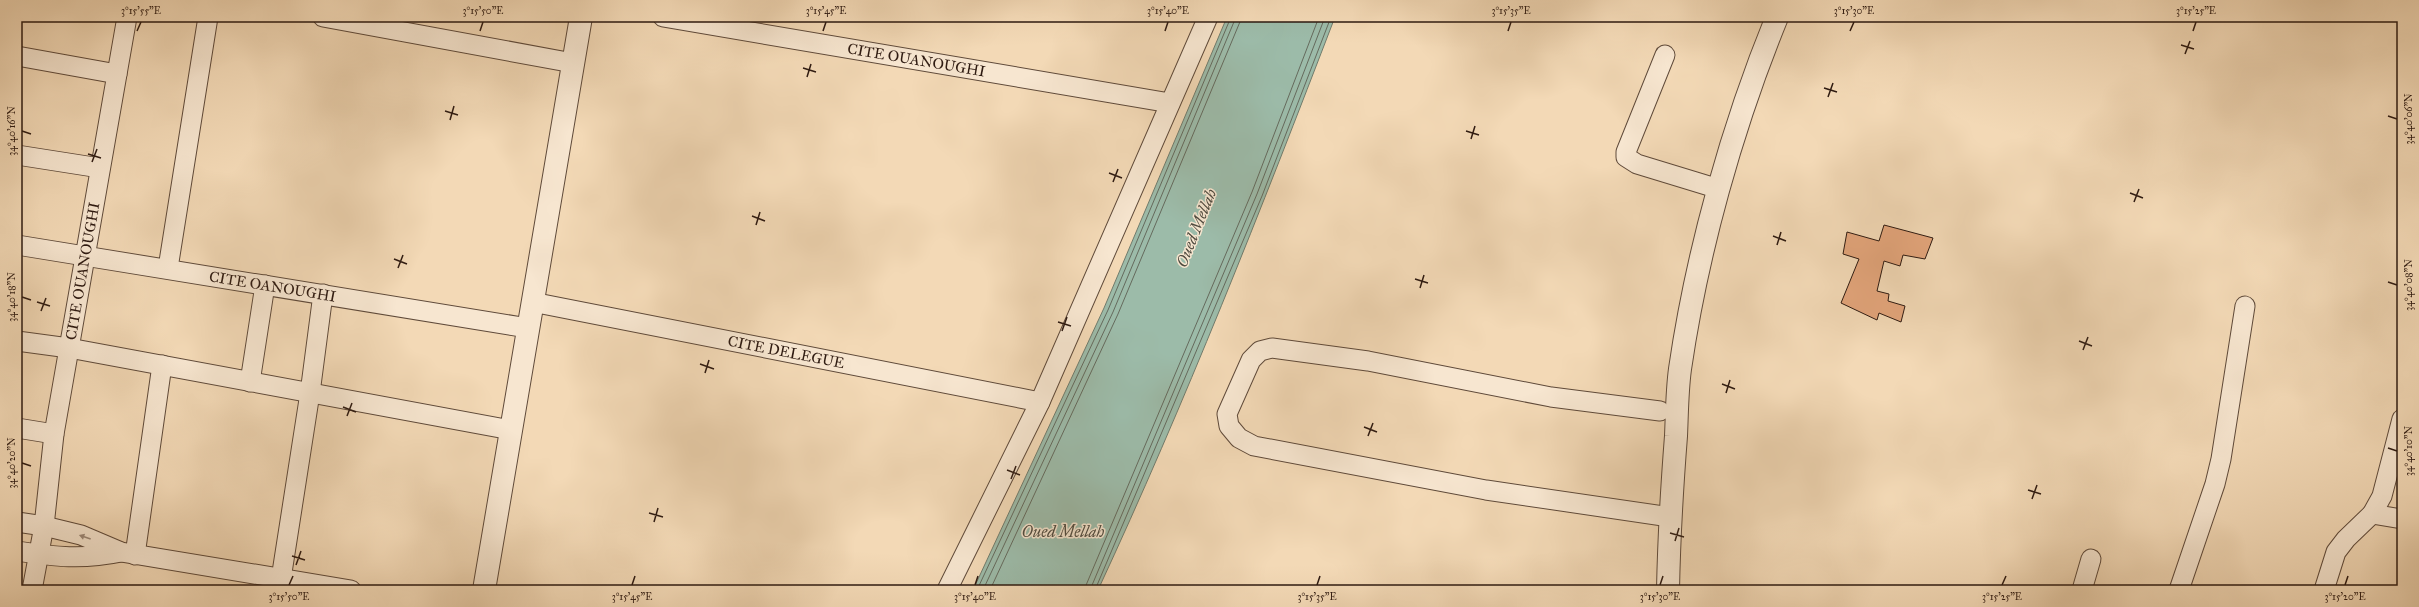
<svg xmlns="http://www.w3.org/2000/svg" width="2419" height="607" font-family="'IM FELL Great Primer',serif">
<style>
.water{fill:#9cbba9;stroke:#707b6c}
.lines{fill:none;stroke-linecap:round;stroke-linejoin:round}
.shore{stroke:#656a5d;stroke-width:1}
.building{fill:#e3a57b;stroke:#2e1a11}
.minor-casing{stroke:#5f4a3a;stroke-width:21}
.tertiary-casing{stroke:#5f4a3a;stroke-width:24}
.minor{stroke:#f7e6d0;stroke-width:19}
.tertiary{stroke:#f7e6d0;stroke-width:22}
.oneway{fill:#9d8a7a}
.ticks{fill:none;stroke:#2e1a11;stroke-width:1.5}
.labels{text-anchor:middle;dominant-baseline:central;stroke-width:3;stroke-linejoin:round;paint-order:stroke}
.street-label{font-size:15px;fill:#2e1a11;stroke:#f7e6d0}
.water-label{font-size:16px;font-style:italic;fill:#4f4a3f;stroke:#f7e6d0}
.neatline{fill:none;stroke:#2e1a11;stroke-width:1.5}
.ticks-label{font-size:10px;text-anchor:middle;fill:#2e1a11}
</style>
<rect width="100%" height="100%" fill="#f3d9b6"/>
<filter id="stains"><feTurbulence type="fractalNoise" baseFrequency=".005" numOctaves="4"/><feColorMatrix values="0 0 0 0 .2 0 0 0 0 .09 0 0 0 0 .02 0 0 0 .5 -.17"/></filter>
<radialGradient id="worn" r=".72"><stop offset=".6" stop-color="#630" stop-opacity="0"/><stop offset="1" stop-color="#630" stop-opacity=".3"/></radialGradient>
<!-- water -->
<path class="water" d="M1227 17H1335C1261 210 1185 403 1098 590H973L1104 308Z"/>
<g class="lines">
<!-- shore -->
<g class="shore">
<path d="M977 590 1108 310 1231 17"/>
<path d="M983 590 1113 312 1236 17"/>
<path d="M990 590 1118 314 1242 17"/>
<path d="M1084 590 1252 192 1319 17"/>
<path d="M1090 590 1257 194 1325 17"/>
<path d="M1095 590 1262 196 1331 17"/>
</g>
</g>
<!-- building -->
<path class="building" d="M1884 225 1933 238 1925 259 1903 255 1900 266 1884 261 1877 291 1889 294 1888 301 1905 306 1901 322 1879 313 1877 320 1841 303 1859 259 1843 254 1847 232 1879 241Z"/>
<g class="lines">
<!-- minor casing -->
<g class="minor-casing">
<g id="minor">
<path d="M323 17 573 63"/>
<path id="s1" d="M663 17 1170 103"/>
<path d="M1665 55 1626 152V157L1637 164 1719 189"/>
<path d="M17 56 117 74"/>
<path d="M17 155 100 168"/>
<path id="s2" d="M17 245 528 328"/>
<path d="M168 268 208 17"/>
<path id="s3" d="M532 302 1040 402"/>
<path d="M17 341 69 348 511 430"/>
<path d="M250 382 265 285"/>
<path d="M1660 411 1551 397 1368 361 1272 348 1260 351 1251 360 1227 414 1229 426 1239 438 1254 446 1486 490 1670 517"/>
<path d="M2402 419 2382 496 2372 514 2402 519"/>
<path d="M17 428 54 434"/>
<path d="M17 522 44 526 81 535 121 552 351 590"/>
<path d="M17 551C55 557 83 560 121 552"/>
<path d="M135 555 162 365"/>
<path d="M281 579 310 393 323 294"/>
<path id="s4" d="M32 590 44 526 54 434 127 17"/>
<path d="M947 590 1040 402 1208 17"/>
<path d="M2082 590 2091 559"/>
<path d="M2179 590 2215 484 2221 459 2245 306"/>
<path d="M2324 590 2336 552 2346 539 2372 514"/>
</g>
</g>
<!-- tertiary casing -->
<g class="tertiary-casing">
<g id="tertiary">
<path d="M484 590 581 17"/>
<path d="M1668 590C1669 538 1672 487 1676 436 1677 414 1677 391 1680 369 1697 252 1732 127 1777 17"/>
</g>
</g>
<!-- minor -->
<use href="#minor" class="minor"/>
<!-- tertiary -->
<use href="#tertiary" class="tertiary"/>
</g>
<!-- one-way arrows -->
<defs><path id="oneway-solid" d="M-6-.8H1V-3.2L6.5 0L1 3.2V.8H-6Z"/></defs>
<use class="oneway" href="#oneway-solid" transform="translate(85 537) rotate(-161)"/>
<!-- ticks -->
<path class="ticks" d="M137 31 141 22M480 31 483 22M823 31 826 22M1165 31 1168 22M1508 31 1511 22M1850 31 1854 22M2193 31 2196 22M2181 45 2194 49M2185 54 2190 41M803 68 816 72M807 77 811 64M1824 88 1837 92M1828 97 1833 83M445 111 458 115M2388 116 2397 119M450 120 454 106M22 131 31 134M1466 131 1479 135M1471 139 1475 126M88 154 101 158M92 162 97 149M1109 173 1122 178M1113 182 1118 169M2130 193 2143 198M2134 202 2139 189M752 216 765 221M756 225 760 212M1773 236 1786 241M1777 245 1781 232M394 259 407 264M398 268 403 255M1415 279 1428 283M2388 282 2397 285M1420 288 1424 275M22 297 31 300M37 302 50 306M41 311 46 298M1058 322 1071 326M1062 331 1067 317M2079 341 2092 346M2083 350 2088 337M700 364 714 369M705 373 709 360M1722 384 1735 389M1726 393 1730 380M343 407 356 412M347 416 352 403M1364 427 1377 432M1368 436 1373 423M2388 448 2397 451M22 463 31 466M1007 470 1020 475M1011 479 1016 466M2028 490 2041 494M2032 499 2037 485M649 513 663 517M654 522 658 508M1670 533 1684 537M1675 541 1679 528M292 556 305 560M296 565 301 551M289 585 293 576M632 585 635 576M975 585 978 576M1317 585 1320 576M1660 585 1663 576M2002 585 2006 576M2345 585 2348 576"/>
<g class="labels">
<!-- street labels -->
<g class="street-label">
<text stroke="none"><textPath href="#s1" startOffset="257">CITE OUANOUGHI</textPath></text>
<text stroke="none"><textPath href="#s4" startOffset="323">CITE OUANOUGHI</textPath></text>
<text stroke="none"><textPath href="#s2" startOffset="259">CITE OANOUGHI</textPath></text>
<text stroke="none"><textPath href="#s3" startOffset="259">CITE DELEGUE</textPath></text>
</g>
<!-- water labels -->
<g class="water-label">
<text transform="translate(1196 228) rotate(-68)">Oued Mellah</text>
<text x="1063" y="531">Oued Mellah</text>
</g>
</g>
<!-- margin -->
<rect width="2419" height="607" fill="none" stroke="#f3d9b6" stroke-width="44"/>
<rect x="22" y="22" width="2375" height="563" class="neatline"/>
<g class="ticks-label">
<text x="141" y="14">3°15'55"E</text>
<text x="483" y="14">3°15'50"E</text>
<text x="826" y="14">3°15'45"E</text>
<text x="1168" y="14">3°15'40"E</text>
<text x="1511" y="14">3°15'35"E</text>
<text x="1854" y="14">3°15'30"E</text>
<text x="2196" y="14">3°15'25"E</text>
<text transform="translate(2408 119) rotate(-90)" y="4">34°40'06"N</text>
<text transform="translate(11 131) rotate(-90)" y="4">34°40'16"N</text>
<text transform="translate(2408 285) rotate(-90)" y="4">34°40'08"N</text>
<text transform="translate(11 297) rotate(-90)" y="4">34°40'18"N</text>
<text transform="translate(2408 451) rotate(-90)" y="4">34°40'10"N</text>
<text transform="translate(11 463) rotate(-90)" y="4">34°40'20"N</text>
<text x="289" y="600">3°15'50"E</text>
<text x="632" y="600">3°15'45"E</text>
<text x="975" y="600">3°15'40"E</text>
<text x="1317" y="600">3°15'35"E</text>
<text x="1660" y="600">3°15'30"E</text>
<text x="2002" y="600">3°15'25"E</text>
<text x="2345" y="600">3°15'20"E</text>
</g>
<rect width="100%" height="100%" filter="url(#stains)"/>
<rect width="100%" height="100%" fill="url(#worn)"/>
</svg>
